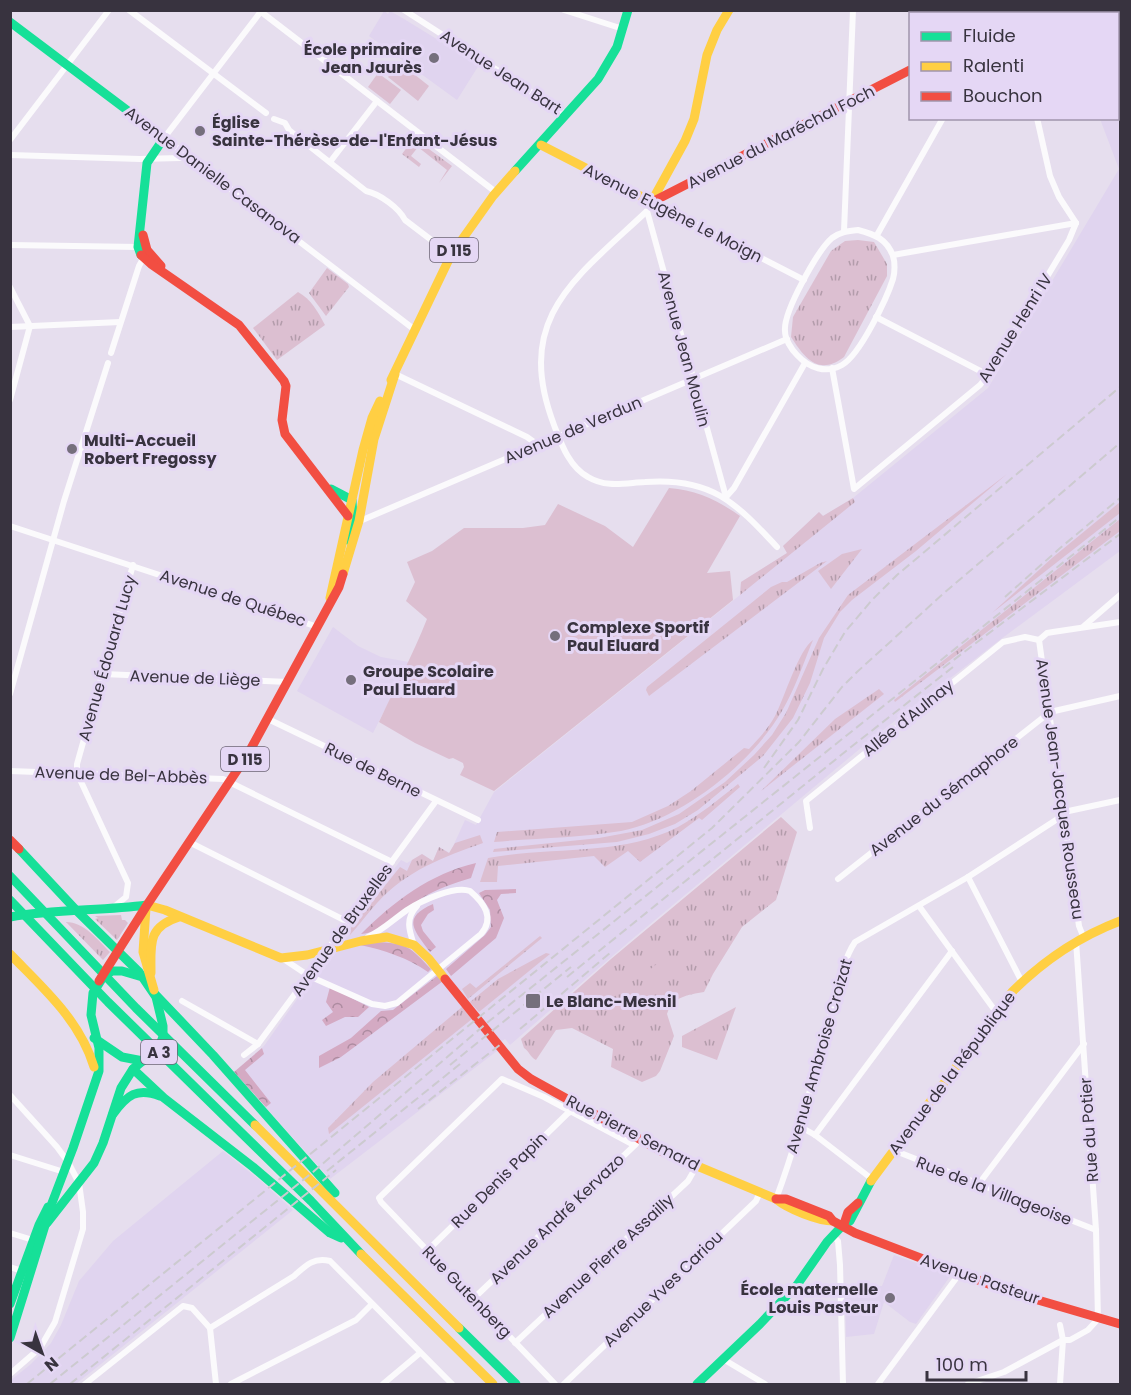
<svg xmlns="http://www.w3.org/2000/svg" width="1131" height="1395" font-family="Poppins,sans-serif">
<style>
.built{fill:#e0d4ef}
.grass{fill:url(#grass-tufts)}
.forest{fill:url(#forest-crowns)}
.garden{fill:#dcbfd1}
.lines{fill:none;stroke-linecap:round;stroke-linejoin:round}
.street{stroke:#fbfafc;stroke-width:6}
.fast{stroke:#16e098;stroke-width:9}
.slow{stroke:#ffcf43;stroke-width:9}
.jam{stroke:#f24e42;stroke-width:9}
.rail{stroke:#cccacf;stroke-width:2;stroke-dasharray:9 4.5;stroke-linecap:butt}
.poi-dot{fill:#756f7c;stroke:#e5d7f5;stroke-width:2}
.labels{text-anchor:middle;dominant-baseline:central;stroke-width:6;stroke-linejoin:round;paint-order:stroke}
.shield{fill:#e5d7f5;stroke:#6c6476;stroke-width:1.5}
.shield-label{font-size:15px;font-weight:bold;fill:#38333f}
.poi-label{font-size:16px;font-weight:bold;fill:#38333f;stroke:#e5d7f5;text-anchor:start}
.street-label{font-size:16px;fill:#38333f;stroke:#e5d7f5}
</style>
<defs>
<pattern id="grass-tufts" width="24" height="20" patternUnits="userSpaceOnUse" patternTransform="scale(1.5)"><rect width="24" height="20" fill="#dcbfd1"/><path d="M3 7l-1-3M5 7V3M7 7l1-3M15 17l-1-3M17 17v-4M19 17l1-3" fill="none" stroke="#b39cab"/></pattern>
<pattern id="forest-crowns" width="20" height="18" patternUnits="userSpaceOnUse" patternTransform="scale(1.5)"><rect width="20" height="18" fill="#d4aac3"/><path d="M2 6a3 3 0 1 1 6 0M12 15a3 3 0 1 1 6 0" fill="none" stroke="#ad8ba0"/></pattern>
</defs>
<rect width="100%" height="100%" fill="#e6deee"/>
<!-- built -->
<g class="built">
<path d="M384 11 388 14 390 11 404 19 479 65 457 100 369 36Z"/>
<path d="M1093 11H1120V551L1001 639 874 737 631 940 510 1045 505 1039 500 1043 497 1051 330 1179 234 1072 264 1046 343 934 401 860 407 863 422 854 433 861 439 847 450 853 465 820 476 825 494 792 740 595 741 582 787 553 783 546 819 512 823 516 853 498 988 388 1119 169 1100 119 1118 118V14L1077 13Z"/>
<path d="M333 627 358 646 381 657 409 662 373 733 297 691Z"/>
<path d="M223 1151 261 1181 293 1210 76 1384H11V1380L31 1364 51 1343 61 1325 79 1281 113 1241Z"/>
<path d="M894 1255 951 1275 916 1324 910 1322 884 1302 874 1334 846 1337 845 1294 849 1286H882Z"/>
</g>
<!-- grass -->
<g class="grass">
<path d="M414 138 452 166 439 183 447 170 418 147 411 156 421 164 419 167 402 154Z"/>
<path d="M858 240 874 242 887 264V276L844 357C819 376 805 359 791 337L793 317 831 251 845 241Z"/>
<path d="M327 268 348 284 349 287 326 316 309 293Z"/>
<path d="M298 292C311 299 318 312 325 325L277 360 253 328Z"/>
<path d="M1007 474 916 551 852 600 840 612 824 638 810 683 793 718 763 756 698 810 675 824 649 834 617 842 493 852 494 849 599 838 642 830 679 814 725 782 754 755 772 735 786 713 819 638 848 595Z"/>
<path d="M853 498 855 502 740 595 741 582 787 553 783 546 819 512 823 516Z"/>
<path d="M1120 502V513L992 613 1052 558Z"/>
<path d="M1120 519V531L895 702 894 700Z"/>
<path d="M862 549 831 589 818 571 842 554Z"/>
<path d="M827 561 649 696 646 690 647 687 771 587 782 582H787L820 563Z"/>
<path d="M813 640C803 664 795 689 782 711 751 764 682 819 621 831 580 838 536 838 494 842L497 832 632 822 668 806 691 791 744 748 749 749C759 738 768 729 775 716 784 699 799 649 813 640Z"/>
<path d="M879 689 884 694 761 791 835 719Z"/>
<path d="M738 784 740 787 702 820 699 818 640 862 628 851 605 867 594 856 498 866 497 882H480L488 858C550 846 620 857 678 827 700 815 719 799 738 784Z"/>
<path d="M781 817 797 832 776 900 742 927 713 974 704 992C688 995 673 996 667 1014L674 1036 660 1071 656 1076 642 1082 611 1067 613 1049 572 1028 556 1030 536 1060C530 1057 529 1051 524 1048L521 1039 611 959Z"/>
<path d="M480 835 483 843C443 857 406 871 377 903 368 913 359 925 350 935V929L400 867 407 871 412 860 422 854 433 861 439 847 449 853 455 843Z"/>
<path d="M121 915 122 920H125L128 923 117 940 95 919 98 918 95 916Z"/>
<path d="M66 922C84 922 98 940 110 952L103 960Z"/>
<path d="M540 936 542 938 468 999 462 989 470 983 476 988Z"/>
<path d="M546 953 550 954 479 1012 470 1002 498 979Z"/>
<path d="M462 1007 472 1019 329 1134 328 1128 373 1082Z"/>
<path d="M736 1007 717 1060 682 1047V1036Z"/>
</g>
<!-- forest -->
<g class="forest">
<path d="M476 863 471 878C454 883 437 889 422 898 403 909 384 933 361 934 394 901 430 874 476 863Z"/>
<path d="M516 889V893L501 894 497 900 504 918 496 938 451 976 446 969 485 935 491 927 490 910 479 893 485 890Z"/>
<path d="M433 904 434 910 428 914 421 925 423 931 436 947 430 952C414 930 401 918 433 904Z"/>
<path d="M375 942C407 943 409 946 431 969L428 972C408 958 384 950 360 945Z"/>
<path d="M437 976 443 981 341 1057 319 1068V1056L351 1038 381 1011 393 1010 398 1006Z"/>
<path d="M330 987 369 1007 358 1017H345L326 1026 322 1020 333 1012 326 1002Z"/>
<path d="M262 1048 264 1054 245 1070 271 1103 266 1107 234 1072Z"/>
</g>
<!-- garden -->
<g class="garden">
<path d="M400 63 429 86 418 101 388 77Z"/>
<path d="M378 73 401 90 390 104 368 87Z"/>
<path d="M669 488C697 490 717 500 740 516L707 573 730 571 733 600 494 791 460 775 464 767 463 763 453 758 449 759 415 743 379 722C395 687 413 655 427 619L406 601 415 582 407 562 432 551 464 528H523L545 525 558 504 605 526 633 547Z"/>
<path d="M663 959 676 974 655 990H653L643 975Z"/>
</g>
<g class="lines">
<!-- street -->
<g class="street">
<path d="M129 10 266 113"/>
<path d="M262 10 164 138 415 330"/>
<path d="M404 10 567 115"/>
<path d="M564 10 623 29"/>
<path d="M260 11 497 193"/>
<path d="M1037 118 1050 176 1059 197 1076 223"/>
<path d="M274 119 285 123 289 130 366 191C380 194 399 208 405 220L451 255"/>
<path d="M10 140 109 10"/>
<path d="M10 155 140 159 180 158 185 154"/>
<path d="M330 162 377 101"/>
<path d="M647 211 726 497"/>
<path d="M858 230C874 234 887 239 893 256 895 262 895 272 893 279 887 298 860 355 842 365 826 374 809 368 797 355 791 349 785 339 785 331 783 312 818 250 832 238 840 232 848 231 858 230Z"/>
<path d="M844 231 853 10"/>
<path d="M877 235 943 118"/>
<path d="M10 245 138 247 141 245"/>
<path d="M893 255 1076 223"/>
<path d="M10 287 30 326 10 400"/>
<path d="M876 317 988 375"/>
<path d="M10 327 120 322"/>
<path d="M111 353 139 266 145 255"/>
<path d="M832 368 854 489 980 385 988 375 1069 240 1076 223"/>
<path d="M395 374 527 437 538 445"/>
<path d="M726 497 734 488 805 363"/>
<path d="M360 521 787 339"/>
<path d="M10 526 318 627"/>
<path d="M777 547C735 502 711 477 645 482 625 483 606 488 588 477 569 467 561 443 554 425 513 317 576 278 647 211L652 202 804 280"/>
<path d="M1084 626 1120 595"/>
<path d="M1039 640 1079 926 1083 936"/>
<path d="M1039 640 1047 633 1053 632 1120 622"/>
<path d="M103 674 288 682"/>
<path d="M10 694 64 501 108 363"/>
<path d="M268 719 478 820"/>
<path d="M10 771 223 779 392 862"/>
<path d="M1064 812 1120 800"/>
<path d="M810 828 806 801 1003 642 1025 637 1039 640"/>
<path d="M189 842 348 922"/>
<path d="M968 877 1022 982"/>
<path d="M838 879 1050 712 1120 696"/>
<path d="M115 906 126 897 128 883 77 773V764L133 565"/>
<path d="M919 906 996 1012"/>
<path d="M414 945C409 930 405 919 417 906"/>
<path d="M282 958 309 976 372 1004 385 1006 397 1003 481 934C495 918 484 903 470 891 455 885 421 901 407 910 394 919 383 930 368 937"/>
<path d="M182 1001 258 1044"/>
<path d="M244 1055 258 1044 306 979 436 801"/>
<path d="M10 1095 57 1147 68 1162 79 1183 83 1212V1229L55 1322 40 1348 10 1374"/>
<path d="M799 1126 815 1135 872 1179"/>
<path d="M815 1135 952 951"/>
<path d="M893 1150 1096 1230"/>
<path d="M10 1155 64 1172"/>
<path d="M978 1185 1084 1044"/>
<path d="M776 1199C798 1140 813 1078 830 1017 836 995 842 961 855 942L968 877 1059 818 1065 817"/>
<path d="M10 1233 33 1240"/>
<path d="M833 1236 838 1241 840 1265 843 1384"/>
<path d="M427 1251 567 1114 572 1111"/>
<path d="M10 1267 22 1271"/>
<path d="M473 1299 636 1144"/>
<path d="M1060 1325 1063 1340 1060 1384"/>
<path d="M210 1328 294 1276C306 1265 314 1257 330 1261L452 1384"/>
<path d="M210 1328 216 1384"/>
<path d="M515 1343 688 1181 696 1167"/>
<path d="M723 1359 765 1384"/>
<path d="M85 1384 183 1306 192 1308 210 1328"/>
<path d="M231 1384 356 1320 372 1304"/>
<path d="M383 1384 420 1353"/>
<path d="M555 1384 381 1202 379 1198 502 1079 544 1097 634 1145"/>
<path d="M564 1384 756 1201 760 1192"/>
<path d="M878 1384 960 1273"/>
<path d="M968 1384 1004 1372 1052 1346 1063 1340H1070L1088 1330 1098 1319 1096 1230 1076 941"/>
</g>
<!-- fast -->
<g class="fast">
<path d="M1021 14 1026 10"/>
<path d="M10 22 164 138 147 163 138 247 141 255"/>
<path d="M515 171 598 79 617 47 628 10"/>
<path d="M331 489 352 500 353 518 348 540"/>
<path d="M19 849 76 910 139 972 156 997 163 1026V1037L159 1047 133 1069 121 1088 103 1143 94 1163 47 1223"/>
<path d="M10 876 136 1008 255 1125"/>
<path d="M10 900 108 1002 311 1201 361 1254"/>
<path d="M10 917C55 909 101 911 147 905"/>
<path d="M155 994 213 1055 335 1193"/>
<path d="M94 1038 122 1057 143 1061"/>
<path d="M133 1069 164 1098 253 1167 330 1233 341 1238"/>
<path d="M113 1114C127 1095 137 1087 160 1096"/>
<path d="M10 1304 39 1225 48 1207"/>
<path d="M459 1328 516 1384"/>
<path d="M10 1338 52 1203 73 1148 99 1071V1048L91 1015 93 993 103 977 112 971H122L139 976"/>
<path d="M697 1384 760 1324 797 1285 827 1242 842 1226 850 1221 871 1181"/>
</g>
<!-- slow -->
<g class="slow">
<path d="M541 145 652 202"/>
<path d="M652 201 685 141 694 119 707 55 717 30 729 10"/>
<path d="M391 380 451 255 493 196 515 171"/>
<path d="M343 574 359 521 374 439 395 374"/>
<path d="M330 598 363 450 372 418 380 401"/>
<path d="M147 905 165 910 281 958 307 955 361 941 387 937 414 945 429 959 445 979"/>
<path d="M146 908 143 952 154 990"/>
<path d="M10 954C43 988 80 1020 94 1067"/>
<path d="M151 973C151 944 147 927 179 917"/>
<path d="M255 1125 459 1328"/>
<path d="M678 1158 776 1199C788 1209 818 1221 833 1221"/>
<path d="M871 1181 1012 992C1044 960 1078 937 1120 921"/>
<path d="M361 1254 493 1384"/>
</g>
<!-- jam -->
<g class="jam">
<path d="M986 10 989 14"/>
<path d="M652 202 910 70"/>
<path d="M143 235 147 250 161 266"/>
<path d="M141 255 151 264 239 325 284 381 286 386 282 420 285 434 348 516"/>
<path d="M10 840 19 849"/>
<path d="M445 979 518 1069 531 1079 663 1152 678 1158"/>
<path d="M99 981 147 905 248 754 339 587 343 574"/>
<path d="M776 1199H786L829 1216 833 1221 855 1233 1007 1291 1120 1324"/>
<path d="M844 1224 848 1212 858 1203"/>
</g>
<!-- rail -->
<g class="rail">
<path d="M1005 597 1059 549 1120 498"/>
<path d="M943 668 1120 534"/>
<path d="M764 768 798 720 823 669 845 632 872 600 897 575 1120 387"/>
<path d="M567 977 851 747 953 667"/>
<path d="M520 1029 610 953"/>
<path d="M450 1065 571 967"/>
<path d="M418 1109 501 1044"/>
<path d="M327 1171 460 1064"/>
<path d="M27 1384 712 828 799 742 842 687 857 672 944 593 1120 443"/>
<path d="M50 1384 313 1172 488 1022 1120 517"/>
<path d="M70 1384 336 1170"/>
</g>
</g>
<!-- markers -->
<g class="poi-dot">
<circle cx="434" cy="58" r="6"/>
<circle cx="200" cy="131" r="6"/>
<circle cx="72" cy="449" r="6"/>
<circle cx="555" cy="636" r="6"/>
<circle cx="351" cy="680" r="6"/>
<rect x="525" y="993" width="16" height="16" rx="3"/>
<circle cx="890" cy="1298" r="6"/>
</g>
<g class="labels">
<!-- shield labels -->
<g class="shield">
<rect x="430" y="238" width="48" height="24" rx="4.5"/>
<rect x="221" y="747" width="48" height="24" rx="4.5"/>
<rect x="141" y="1040" width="36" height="24" rx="4.5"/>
</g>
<g class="shield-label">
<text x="454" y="250">D 115</text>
<text x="245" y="759">D 115</text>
<text x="159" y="1052">A 3</text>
</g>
<!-- poi labels -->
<g class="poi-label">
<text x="422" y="49" text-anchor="end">École primaire<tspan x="422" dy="18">Jean Jaurès</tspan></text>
<text x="212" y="122">Église<tspan x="212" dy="18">Sainte-Thérèse-de-l'Enfant-Jésus</tspan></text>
<text x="84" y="440">Multi-Accueil<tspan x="84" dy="18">Robert Fregossy</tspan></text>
<text x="567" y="627">Complexe Sportif<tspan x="567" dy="18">Paul Eluard</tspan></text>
<text x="363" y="671">Groupe Scolaire<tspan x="363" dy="18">Paul Eluard</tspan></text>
<text x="546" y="1001">Le Blanc-Mesnil</text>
<text x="878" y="1289" text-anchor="end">École maternelle<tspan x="878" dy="18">Louis Pasteur</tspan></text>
</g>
<!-- street labels -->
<g class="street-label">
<text transform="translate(501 72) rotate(33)">Avenue Jean Bart</text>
<text transform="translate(781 137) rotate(-27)">Avenue du Maréchal Foch</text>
<text transform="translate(213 175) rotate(37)">Avenue Danielle Casanova</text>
<text transform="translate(673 213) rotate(27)">Avenue Eugène Le Moign</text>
<text transform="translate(1015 328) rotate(-58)">Avenue Henri IV</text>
<text transform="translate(684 349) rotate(75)">Avenue Jean Moulin</text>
<text transform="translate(573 430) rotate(-23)">Avenue de Verdun</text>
<text transform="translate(233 598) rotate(18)">Avenue de Québec</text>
<text transform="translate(107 658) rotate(-74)">Avenue Édouard Lucy</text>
<text transform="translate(195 678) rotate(2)">Avenue de Liège</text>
<text transform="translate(908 718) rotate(-39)">Allée d'Aulnay</text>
<text transform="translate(373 770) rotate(26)">Rue de Berne</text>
<text transform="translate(121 775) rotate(2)">Avenue de Bel-Abbès</text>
<text transform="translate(1060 789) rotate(82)">Avenue Jean-Jacques Rousseau</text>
<text transform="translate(944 796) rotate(-38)">Avenue du Sémaphore</text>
<text transform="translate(342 930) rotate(-54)">Avenue de Bruxelles</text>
<text transform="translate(819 1056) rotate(-74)">Avenue Ambroise Croizat</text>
<text transform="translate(952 1073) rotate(-53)">Avenue de la République</text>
<text transform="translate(1089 1130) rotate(-94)">Rue du Potier</text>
<text transform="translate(633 1133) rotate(27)">Rue Pierre Semard</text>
<text transform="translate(499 1180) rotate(-45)">Rue Denis Papin</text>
<text transform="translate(994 1191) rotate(21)">Rue de la Villageoise</text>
<text transform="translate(557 1219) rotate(-44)">Avenue André Kervazo</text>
<text transform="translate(608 1256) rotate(-43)">Avenue Pierre Assailly</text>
<text transform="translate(980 1279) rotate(19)">Avenue Pasteur</text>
<text transform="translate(663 1289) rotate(-44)">Avenue Yves Cariou</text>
<text transform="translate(467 1292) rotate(46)">Rue Gutenberg</text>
</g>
</g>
<!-- border -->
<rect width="1131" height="1395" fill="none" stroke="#38333f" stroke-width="24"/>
<!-- legend -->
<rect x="909" y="12" width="210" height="108" fill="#e5d7f5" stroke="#a095ac" stroke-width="1.5"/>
<rect x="921" y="32" width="30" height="9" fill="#16e098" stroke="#a095ac" stroke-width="1.5"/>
<text x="963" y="42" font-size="18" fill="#38333f">Fluide</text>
<rect x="921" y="62" width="30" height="9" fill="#ffcf43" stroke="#a095ac" stroke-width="1.5"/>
<text x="963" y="72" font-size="18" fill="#38333f">Ralenti</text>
<rect x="921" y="92" width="30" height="9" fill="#f24e42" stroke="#a095ac" stroke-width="1.5"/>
<text x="963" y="102" font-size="18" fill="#38333f">Bouchon</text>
<!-- north arrow -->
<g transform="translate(42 1353) rotate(140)" stroke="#e5d7f5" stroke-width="4.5" paint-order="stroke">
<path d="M0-4.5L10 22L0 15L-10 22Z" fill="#38333f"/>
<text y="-9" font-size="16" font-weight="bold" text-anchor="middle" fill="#38333f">N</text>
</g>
<!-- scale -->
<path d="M927 1371v9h99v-9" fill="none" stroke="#38333f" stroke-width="3"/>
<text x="936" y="1371" font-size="18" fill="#38333f" stroke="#e5d7f5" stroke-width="4.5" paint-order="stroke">100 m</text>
</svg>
